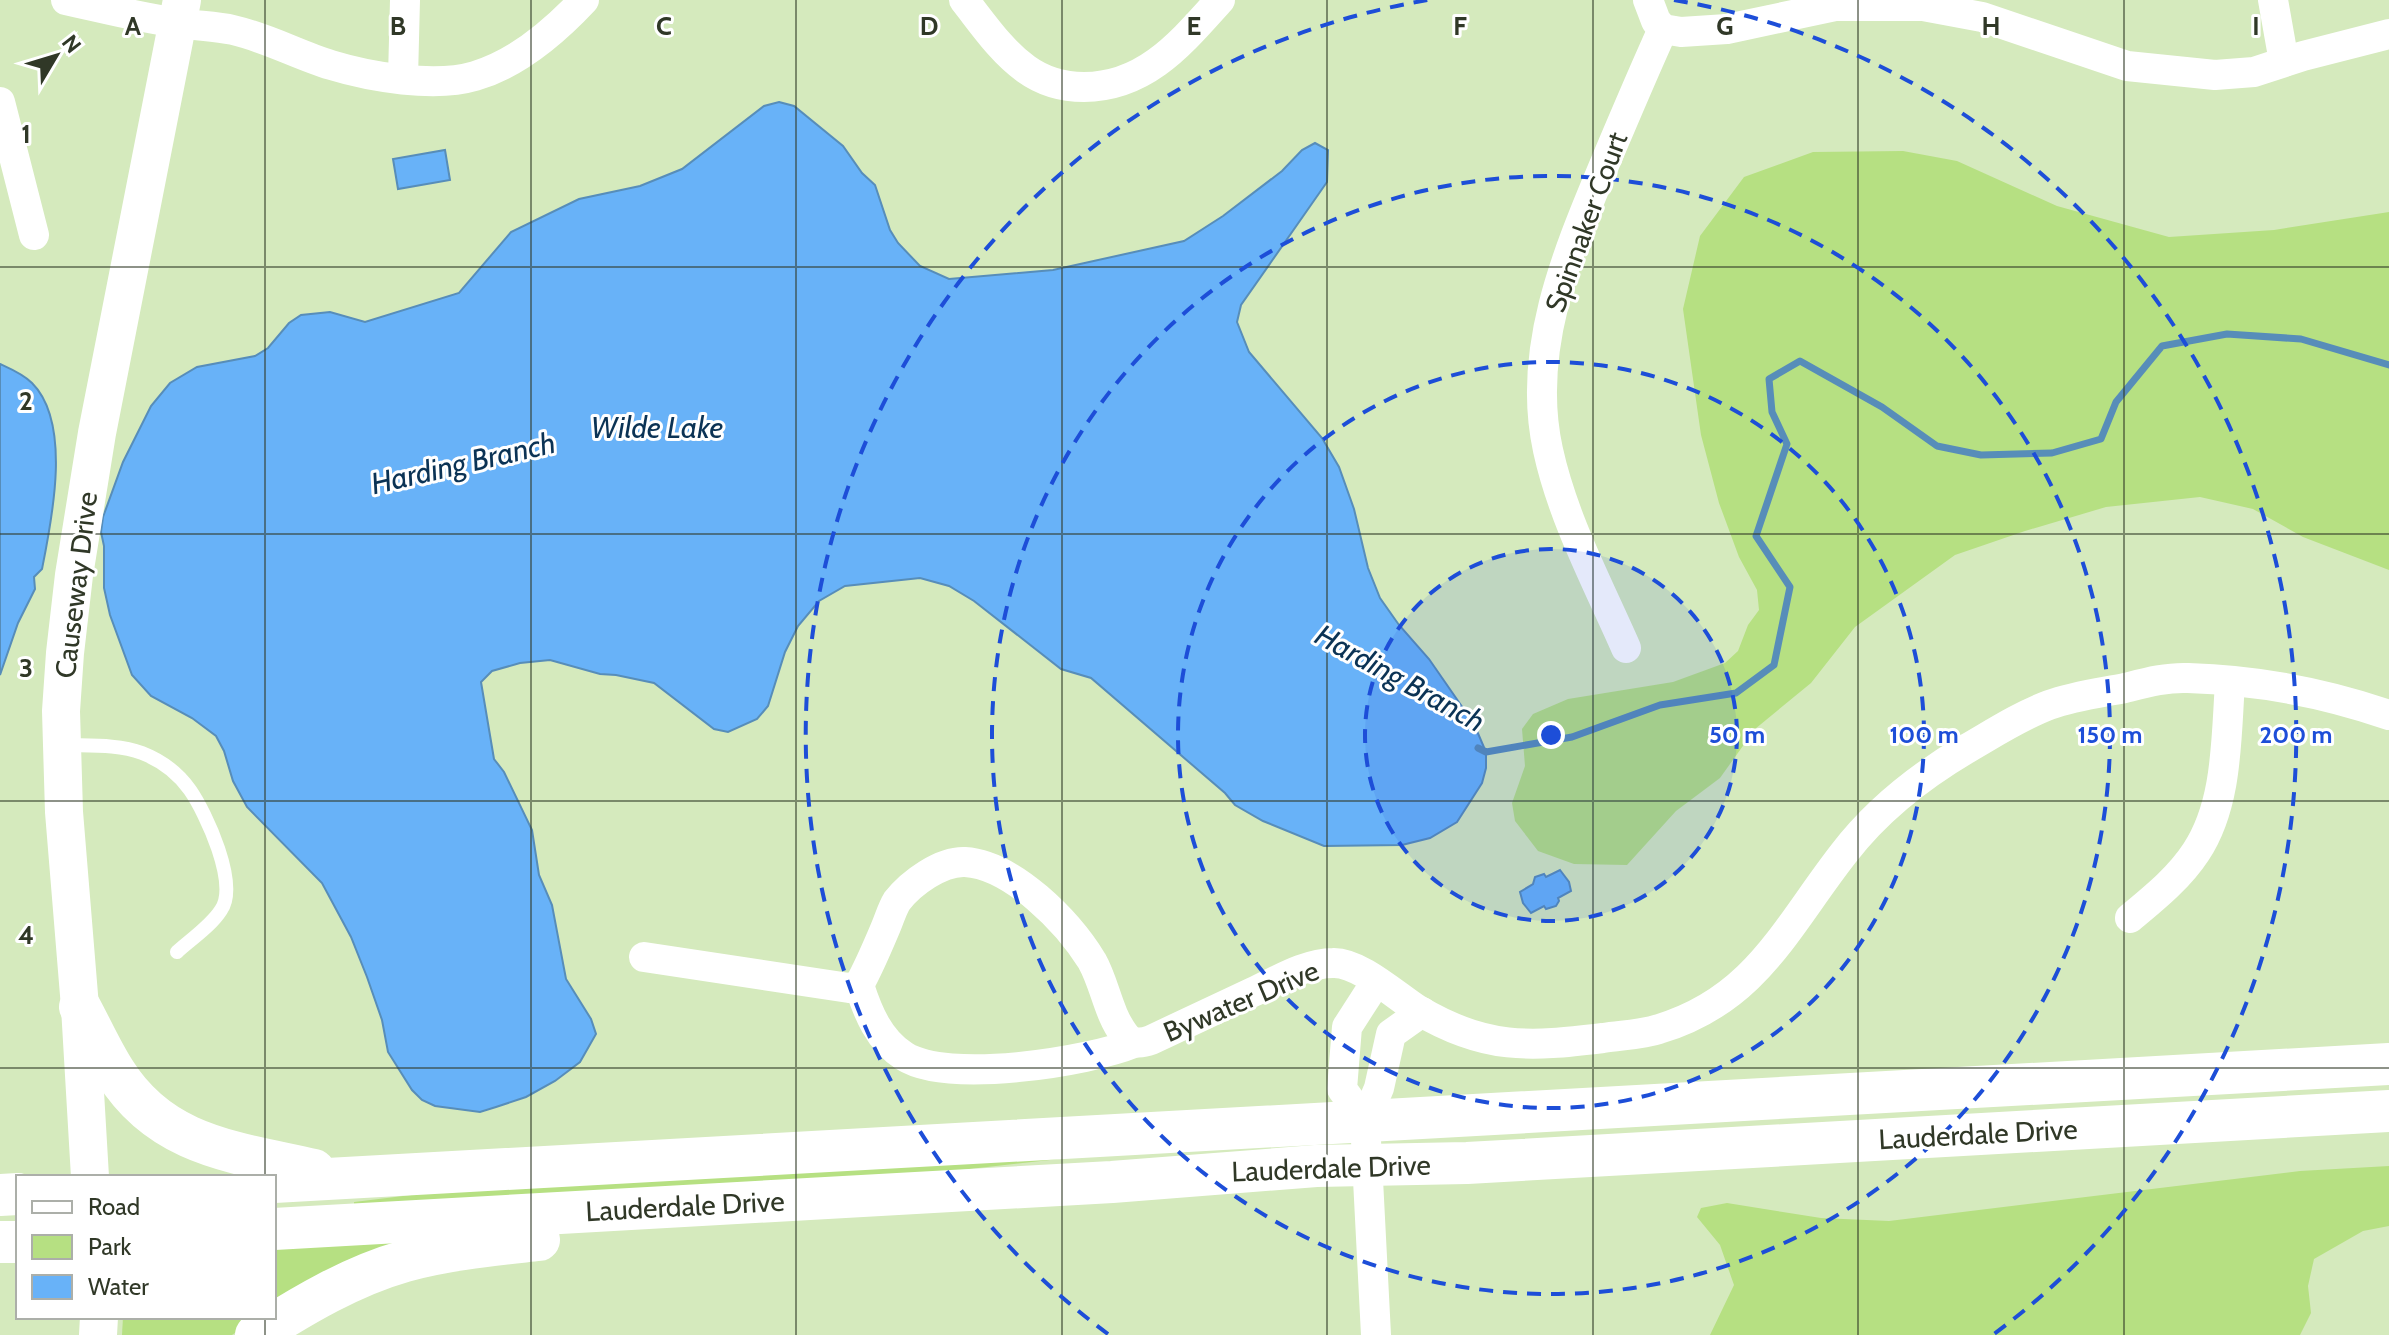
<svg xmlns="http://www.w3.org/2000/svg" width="2389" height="1335" font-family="Cabin,sans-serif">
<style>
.green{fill:#b6e082}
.water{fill:#68b2f8;stroke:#578db9;stroke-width:2}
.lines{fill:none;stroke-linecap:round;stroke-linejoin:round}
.stream{stroke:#578db9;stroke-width:7}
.service{stroke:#fff;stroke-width:14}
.minor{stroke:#fff;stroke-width:30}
.tertiary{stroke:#fff;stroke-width:38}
.secondary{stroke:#fff;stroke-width:42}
.grid{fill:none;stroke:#303827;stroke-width:2;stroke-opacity:0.55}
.ring{fill:none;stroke:#1d4ed8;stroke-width:4;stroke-dasharray:14 10}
.labels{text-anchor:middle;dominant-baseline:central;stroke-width:6;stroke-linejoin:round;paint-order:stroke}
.street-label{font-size:28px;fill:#303827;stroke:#fff}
.water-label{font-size:30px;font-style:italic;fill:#0b3355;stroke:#fff}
.grid-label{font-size:26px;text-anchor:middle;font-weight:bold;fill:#303827;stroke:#fff;stroke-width:6;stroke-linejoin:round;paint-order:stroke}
.centre{fill:#1d4ed8;stroke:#fff;stroke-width:4}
.ring-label{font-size:24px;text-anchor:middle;font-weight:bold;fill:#1d4ed8;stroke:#fff;stroke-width:6;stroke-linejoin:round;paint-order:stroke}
</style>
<rect width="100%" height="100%" fill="#d5eabd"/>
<!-- green -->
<g class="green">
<path d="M1903 151 1957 161 2057 206 2169 237 2274 230 2389 212V570L2303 537 2253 509 2200 497 2106 507 2025 531 1955 555 1855 627 1811 683 1755 729 1720 778 1676 811 1627 865 1574 864 1538 851 1515 821 1512 803 1525 766 1522 729 1533 714 1568 699 1673 682 1725 663 1738 651 1748 625 1759 610 1757 590 1739 557 1719 503 1701 435 1683 309 1700 236 1744 177 1813 152Z"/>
<path d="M1095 1155 952 1171 354 1207V1202L511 1183Z"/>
<path d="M2389 1166V1226L2363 1231 2314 1259 2308 1286 2311 1313 2300 1335H1710L1734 1285 1720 1245 1697 1217 1701 1208 1727 1203 1821 1218 1889 1221 2300 1171Z"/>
<path d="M411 1236 274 1307V1240Z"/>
<path d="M123 1317H258L232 1335H122Z"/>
</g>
<!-- water -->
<g class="water">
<path d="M779 102 794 106 843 146 862 173 875 185 890 230 898 243 920 266 949 279 1053 270 1184 241 1223 216 1282 171 1302 150 1315 143 1328 150 1327 182 1241 305 1237 322 1249 352 1322 438 1339 467 1354 509 1368 568 1380 598 1399 625 1429 659 1474 724 1486 752V768L1482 783 1457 822 1430 838 1402 845 1324 846 1263 821 1235 805 1225 793 1091 678 1061 669 974 601 949 586 920 578 845 586 819 601 798 626 785 652 768 706 757 719 728 732 714 729 654 683 616 675 600 674 550 660 520 663 492 671 481 682 494 759 504 772 532 830 539 875 552 905 566 979 591 1019 596 1034 580 1062 555 1081 526 1097 496 1107 480 1112 435 1106 422 1100 412 1090 388 1052 382 1020 367 977 351 937 322 883 247 807 233 781 224 751 216 736 192 718 151 696 132 675 110 615 104 588V546L101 532 103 517 123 462 151 406 170 383 197 367 255 356 268 348 289 323 301 315 330 312 365 322 459 293 511 232 579 199 640 186 682 169 764 106Z"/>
<path d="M445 150 450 180 398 189 393 159Z"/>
<path d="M0 364C11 369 23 374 32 383 72 423 52 519 42 569L34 577 35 589 18 623 0 675Z"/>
<path d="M1560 870 1569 882 1571 891 1558 898 1559 901 1556 906 1546 909 1544 906 1531 913 1523 903 1520 892 1533 884 1535 877 1544 874 1546 877Z"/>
</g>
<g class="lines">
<!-- stream -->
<path class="stream" d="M1478 748 1486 752 1572 737 1660 705 1736 693 1774 665 1790 587 1756 536 1787 444 1772 412 1769 379 1800 361 1882 407 1937 446 1981 455 2052 453 2101 439 2116 402 2162 346 2227 334 2301 339 2389 365"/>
<!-- service -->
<path class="service" d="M63 745C88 746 118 744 142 753 160 760 178 773 190 790 206 813 239 884 221 910 211 926 190 940 177 952"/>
<!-- minor -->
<g class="minor">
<path d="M66 0C103 8 141 18 179 23 197 26 216 26 233 30 268 38 298 55 331 65 370 77 435 88 475 76 516 64 555 31 584 0"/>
<path d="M964 0C983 24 1001 51 1026 69 1044 82 1063 87 1084 87 1146 87 1182 42 1220 0"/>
<path d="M1648 0 1656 21 1663 29 1681 32 1727 29 1835 6H1923L1982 17 2127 66 2215 75 2254 72 2303 56 2389 34"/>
<path d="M2273 0 2284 62"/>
<path d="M403 78 405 0"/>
<path d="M0 102 34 235"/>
<path d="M1626 648C1598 584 1563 519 1548 450 1526 350 1567 254 1605 163 1624 118 1643 73 1663 29"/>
<path d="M2130 918C2154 898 2179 878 2196 852 2228 804 2226 738 2230 683"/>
<path d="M644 957 849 988 859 985C869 967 877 948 885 929 889 920 892 909 897 901 911 883 941 861 965 862 1013 865 1068 922 1092 961 1105 984 1108 1013 1124 1034 1131 1044 1140 1044 1151 1040 1185 1024 1219 1008 1253 992 1277 981 1306 963 1333 963 1359 962 1396 996 1418 1010 1485 1050 1529 1047 1603 1038 1621 1035 1641 1035 1659 1029 1756 1000 1786 927 1844 853 1877 810 1922 775 1968 748 1994 733 2020 716 2049 705 2074 696 2099 693 2125 688 2145 683 2167 677 2188 678 2256 680 2325 693 2389 715"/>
<path d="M859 985C868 1013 879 1040 904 1056 947 1084 1088 1062 1134 1043"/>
<path d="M1365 1121 1342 1089 1347 1027 1376 982"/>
<path d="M1376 1335 1365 1121 1379 1088 1391 1034 1422 1012"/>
</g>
<!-- tertiary -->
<g class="tertiary">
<path d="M90 1177 80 1007 64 812 61 711 65 653 74 575 97 433 182 0"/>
<path d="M98 1335 99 1317"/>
</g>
<!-- secondary -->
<g class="secondary">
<path d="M80 1007C92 1029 102 1052 115 1072 162 1147 236 1152 314 1170"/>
<path d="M274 1182 2389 1064"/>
<path d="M0 1195 18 1194"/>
<path d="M274 1229 1112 1182 1316 1166 1467 1163 2389 1111"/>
<path d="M0 1242H18"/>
<path d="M256 1335C303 1305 352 1276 405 1261 449 1249 494 1245 539 1240"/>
</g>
</g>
<!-- grid -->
<path class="grid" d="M265 0V1177M531 0V1335M796 0V1335M1062 0V1335M1327 0V1335M1593 0V1335M1858 0V1335M2124 0V1335M0 267H2389M0 534H2389M0 801H2389M0 1068H2389M265 1317V1335"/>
<!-- distance rings -->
<circle cx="1551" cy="735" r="186" fill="#1d4ed8" fill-opacity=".12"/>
<g class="ring">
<circle cx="1551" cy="735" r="186"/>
<circle cx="1551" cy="735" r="373"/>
<circle cx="1551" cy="735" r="559"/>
<path d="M1108 1334A745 745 0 0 1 1428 0M1674 0A745 745 0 0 1 1994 1334"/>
</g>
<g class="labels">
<!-- street labels -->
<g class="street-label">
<text transform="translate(1586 222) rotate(-70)">Spinnaker Court</text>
<text transform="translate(76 585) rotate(-83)">Causeway Drive</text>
<text transform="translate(1241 1001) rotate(-23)">Bywater Drive</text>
<text transform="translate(1978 1134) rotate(-3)">Lauderdale Drive</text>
<text transform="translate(1331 1168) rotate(-2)">Lauderdale Drive</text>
<text transform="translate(685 1206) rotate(-3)">Lauderdale Drive</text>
</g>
<!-- water labels -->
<g class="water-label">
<text x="657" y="427">Wilde Lake</text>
<text transform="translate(463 463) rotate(-13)">Harding Branch</text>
<text transform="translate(1400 678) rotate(29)">Harding Branch</text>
</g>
</g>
<g class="grid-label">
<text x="133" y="35">A</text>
<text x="398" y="35">B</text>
<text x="664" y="35">C</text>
<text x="929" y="35">D</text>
<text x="1194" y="35">E</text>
<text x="1460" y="35">F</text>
<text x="1725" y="35">G</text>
<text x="1991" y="35">H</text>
<text x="2256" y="35">I</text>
<text x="26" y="143">1</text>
<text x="26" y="410">2</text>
<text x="26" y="677">3</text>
<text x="26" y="944">4</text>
</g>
<circle cx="1551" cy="735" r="12" class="centre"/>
<g class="ring-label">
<text x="1737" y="743">50 m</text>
<text x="1924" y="743">100 m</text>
<text x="2110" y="743">150 m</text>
<text x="2296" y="743">200 m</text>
</g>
<!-- legend -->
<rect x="16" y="1175" width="260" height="144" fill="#ffffff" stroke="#acafa9" stroke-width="2"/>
<rect x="32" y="1201" width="40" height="12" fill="#ffffff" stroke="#acafa9" stroke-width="2"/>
<text x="88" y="1215" font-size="24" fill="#303827">Road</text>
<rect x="32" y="1235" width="40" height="24" fill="#b6e082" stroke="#acafa9" stroke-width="2"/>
<text x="88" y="1255" font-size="24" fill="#303827">Park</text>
<rect x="32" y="1275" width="40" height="24" fill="#68b2f8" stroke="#acafa9" stroke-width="2"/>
<text x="88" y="1295" font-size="24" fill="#303827">Water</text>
<!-- north arrow -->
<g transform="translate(56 56) rotate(52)" stroke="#ffffff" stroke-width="6" paint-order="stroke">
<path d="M0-6L14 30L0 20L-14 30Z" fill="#303827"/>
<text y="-12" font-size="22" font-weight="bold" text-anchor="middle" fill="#303827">N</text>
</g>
</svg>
